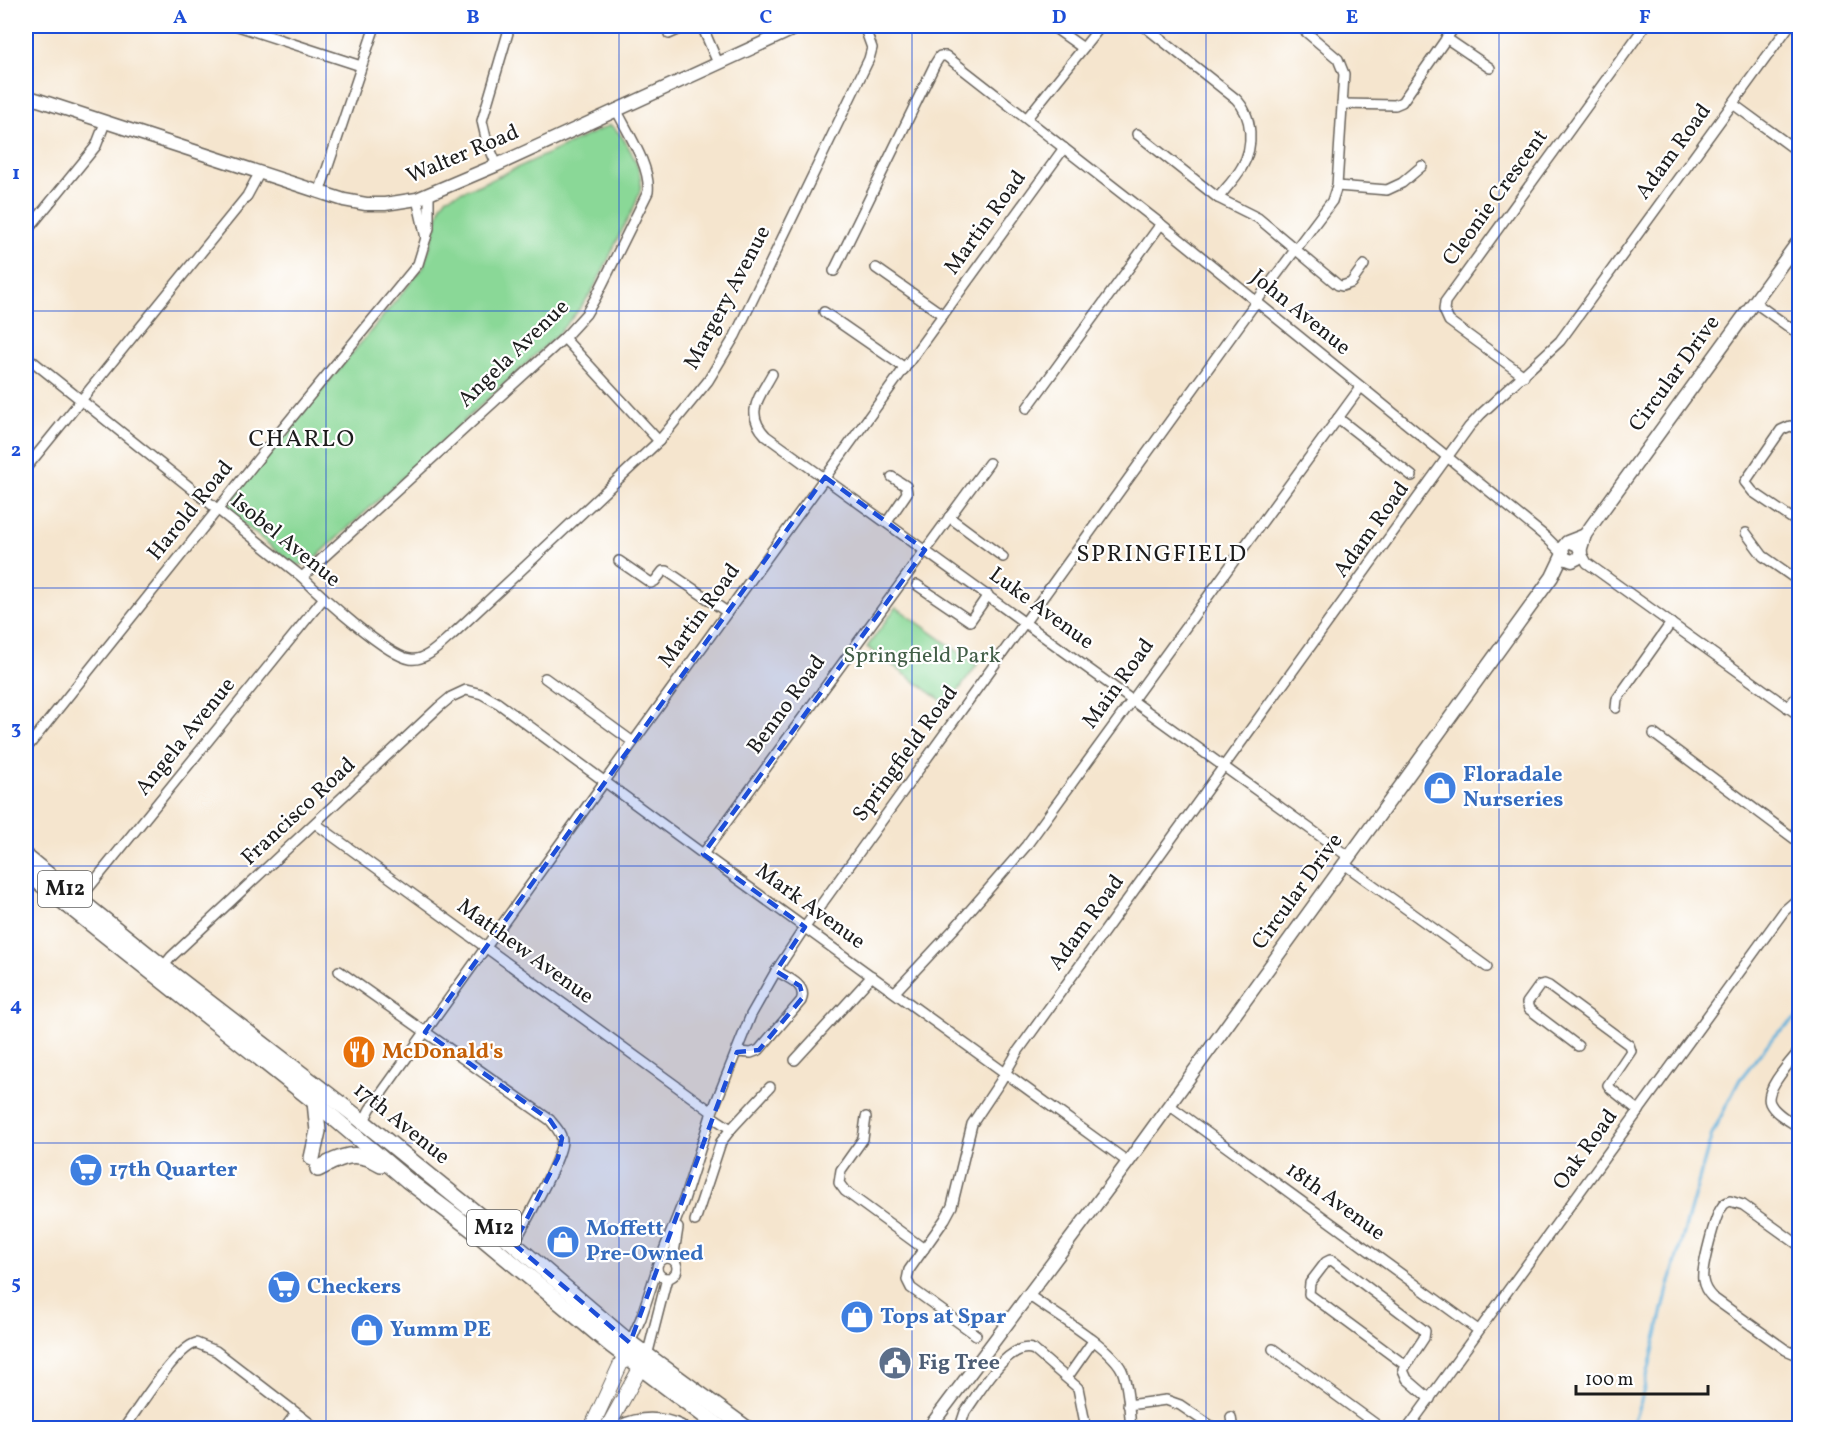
<svg xmlns="http://www.w3.org/2000/svg" width="1825" height="1454" font-family="Vollkorn,serif">
<style>
.green{fill:#8ad897;stroke:#537a5a;stroke-width:1.5}
.lines{fill:none;stroke-linecap:round;stroke-linejoin:round}
.stream{stroke:#61b1db;stroke-width:3}
.minor-casing{stroke:#68625a;stroke-width:12}
.tertiary-casing{stroke:#68625a;stroke-width:15}
.secondary-casing{stroke:#68625a;stroke-width:16}
.primary-casing{stroke:#68625a;stroke-width:18}
.minor{stroke:#fff;stroke-width:9}
.tertiary{stroke:#fff;stroke-width:12}
.secondary{stroke:#fff;stroke-width:14}
.primary{stroke:#fff;stroke-width:15}
.marked{fill:#1d4ed8;fill-opacity:0.2;stroke:#1d4ed8;stroke-width:4.5;stroke-dasharray:12 8;stroke-linejoin:round}
.grid{fill:none;stroke:#1d4ed8;stroke-width:1.5;stroke-opacity:0.55}
.labels{text-anchor:middle;dominant-baseline:central;stroke-width:4.5;stroke-linejoin:round;paint-order:stroke}
.shield{fill:#fff;stroke:#606060;stroke-width:1.5}
.shield-label{font-size:21px;font-weight:bold;fill:#1c1c1c}
.street-label{font-size:22px;fill:#1c1c1c;stroke:#fff}
.park-label{font-size:22px;fill:#425e47;stroke:#fff}
.shop-label{font-size:22px;font-weight:bold;fill:#366cbe;stroke:#fff;text-anchor:start}
.food-label{font-size:22px;font-weight:bold;fill:#c56008;stroke:#fff;text-anchor:start}
.service-label{font-size:22px;font-weight:bold;fill:#4e5e75;stroke:#fff;text-anchor:start}
.neighbourhood-label{font-size:24px;letter-spacing:1.5px;fill:#1c1c1c;stroke:#fff}
.neatline{fill:none;stroke:#1d4ed8;stroke-width:2}
.grid-label{font-size:20px;text-anchor:middle;font-weight:bold;fill:#1d4ed8}
</style>
<rect width="100%" height="100%" fill="#fff"/>
<filter id="ink" filterUnits="userSpaceOnUse"><feTurbulence type="fractalNoise" baseFrequency=".0167" numOctaves="2"/><feDisplacementMap in="SourceGraphic" scale="12" xChannelSelector="R" yChannelSelector="G"/><feConvolveMatrix kernelMatrix="1 2 1 2 8 2 1 2 1" color-interpolation-filters="sRGB"/></filter>
<filter id="wash" filterUnits="userSpaceOnUse"><feTurbulence type="fractalNoise" baseFrequency=".008" numOctaves="4" result="noise"/><feDisplacementMap in="SourceGraphic" scale="24" xChannelSelector="R" yChannelSelector="G"/><feGaussianBlur stdDeviation="1.35" result="paint"/><feColorMatrix in="noise" values="0 0 0 0 0 0 0 0 0 0 0 0 0 0 0 0 0 1.4 0 .05"/><feComposite in="paint" operator="in"/></filter>
<g filter="url(#wash)">
<rect width="100%" height="100%" fill="#f5e5ce"/>
<!-- green -->
<g class="green">
<path d="M610 125C624 133 642 169 641 185 639 200 630 215 623 228 612 250 603 274 590 294 581 309 569 321 558 334L310 563 302 565 293 564 231 514 229 504 238 491 423 268 434 234 441 205 447 197 484 183Z"/>
<path d="M896 607 977 665 948 705 867 647Z"/>
</g>
<g class="lines">
<!-- stream -->
<path class="stream" d="M1631 1428 1641 1401 1668 1289 1712 1134 1740 1079 1775 1035 1800 1015"/>
</g>
</g>
<g filter="url(#ink)">
<g class="lines">
<!-- minor casing -->
<g class="minor-casing">
<g id="minor">
<path d="M238 26 361 66"/>
<path d="M702 26 718 63"/>
<path d="M1052 26 1083 48"/>
<path d="M1144 26 1236 99C1253 116 1254 147 1242 167 1236 178 1226 188 1218 198"/>
<path d="M669 34 687 26"/>
<path d="M1446 38 1490 68"/>
<path d="M1342 104 1395 105 1402 102 1455 26"/>
<path d="M1733 104 1800 153"/>
<path d="M1027 118 1101 26"/>
<path d="M1137 134 1218 198 1258 218 1338 285 1342 286 1351 283 1364 265"/>
<path d="M497 165 487 142 482 121 510 26"/>
<path d="M1337 186 1387 190 1402 183 1422 166"/>
<path d="M319 193 375 26"/>
<path d="M417 199 426 238"/>
<path d="M26 232 96 146 105 123"/>
<path d="M876 268 943 315"/>
<path d="M834 271 935 64 940 56H946L1161 224 1547 538 1561 552"/>
<path d="M1754 302 1800 335"/>
<path d="M824 312 905 368"/>
<path d="M564 338 659 441"/>
<path d="M26 356 302 577C320 595 387 656 410 659 426 662 443 642 454 633L659 441 708 381 735 336 869 59 872 48 864 26"/>
<path d="M772 374C759 398 744 413 766 436L1349 857"/>
<path d="M1524 376 1449 321 1444 310 1445 302 1645 26"/>
<path d="M1027 408 1161 224"/>
<path d="M1338 418 1412 476"/>
<path d="M1800 429 1790 426 1781 430 1745 482 1753 492 1800 524"/>
<path d="M26 468 247 196 260 172"/>
<path d="M949 517 1003 557"/>
<path d="M887 522 907 493 906 486 892 477"/>
<path d="M1746 533 1763 556 1800 582"/>
<path d="M1581 552 1587 563 1800 716"/>
<path d="M619 561 651 583 655 581 663 571H667L727 612"/>
<path d="M302 577 564 338 586 314 596 297 648 192C651 166 627 132 616 109"/>
<path d="M917 585 970 621 988 595"/>
<path d="M545 678 633 742"/>
<path d="M1616 708 1617 699 1671 623"/>
<path d="M1788 708 1800 692"/>
<path d="M1654 734 1800 843"/>
<path d="M26 749 266 449 418 264 429 228V194"/>
<path d="M316 824 712 1112"/>
<path d="M703 854 989 463"/>
<path d="M1344 864 1487 967"/>
<path d="M79 900 323 599"/>
<path d="M163 967 171 957 439 707 451 697 466 690 482 694 498 703 703 854 1128 1162"/>
<path d="M339 971 550 1120C555 1126 561 1132 562 1140 563 1157 524 1224 514 1244"/>
<path d="M895 992 953 930 1026 846 1360 388"/>
<path d="M1578 1046 1529 1009 1527 1003 1540 985 1544 984 1549 986 1629 1045 1631 1051 1608 1085 1611 1089 1639 1111"/>
<path d="M1800 1050C1791 1061 1764 1090 1770 1103 1775 1114 1790 1121 1800 1128"/>
<path d="M737 1052 751 1053 759 1050 801 1001C808 985 788 978 776 971"/>
<path d="M795 1060 872 976"/>
<path d="M1169 1105 1478 1330"/>
<path d="M711 1116 731 1129 770 1087"/>
<path d="M866 1117 863 1139 841 1170 839 1183 845 1191 924 1249"/>
<path d="M362 1125 370 1109 605 781 1064 148"/>
<path d="M695 1221 721 1142 731 1129"/>
<path d="M1800 1246 1743 1205 1730 1201C1726 1203 1724 1203 1722 1207 1715 1215 1701 1270 1703 1280 1704 1287 1707 1292 1712 1297L1786 1350 1800 1356"/>
<circle cx="667" cy="1268" r="10"/>
<path d="M673 1259 678 1228"/>
<path d="M660 1260 684 1200 712 1112 751 1015 776 971 805 927 901 794 1256 302 1332 201 1337 186 1344 74 1338 59 1299 26"/>
<path d="M1034 1299C1055 1314 1116 1350 1123 1373 1129 1390 1129 1411 1131 1428"/>
<path d="M976 1335 911 1288 907 1280 909 1270 945 1219 952 1206 972 1124 1000 1082 1018 1051 1469 427 1481 414 1560 341 1789 26"/>
<path d="M630 1343 641 1318 657 1269"/>
<path d="M1273 1349 1381 1428"/>
<path d="M647 1356 667 1278"/>
<path d="M1405 1365 1309 1294 1310 1283 1326 1262 1330 1260 1333 1261 1425 1331 1424 1338 1403 1370 1407 1379 1430 1399"/>
<path d="M1067 1378 1093 1341"/>
<path d="M1128 1405 1166 1400 1180 1405 1214 1428"/>
<path d="M124 1428C139 1408 175 1349 196 1343L216 1351 316 1428"/>
<path d="M285 1428 296 1413"/>
<path d="M963 1428 962 1421 965 1412C978 1395 1009 1338 1034 1350L1078 1388 1086 1428"/>
<path d="M1229 1428 1232 1424 1231 1417"/>
<path d="M1408 1428 1784 911 1800 897"/>
</g>
</g>
<!-- tertiary casing -->
<g class="tertiary-casing">
<g id="tertiary">
<path d="M26 96 344 200 366 204H385L417 199 497 165 800 26"/>
<path d="M1571 542 1578 545 1581 552 1578 558 1572 561 1564 558 1562 548 1567 542 1585 535"/>
<path d="M1581 548 1585 535 1592 525 1800 239"/>
<path d="M929 1428 1128 1162 1552 577 1562 556"/>
</g>
</g>
<!-- secondary casing -->
<g class="secondary-casing">
<g id="secondary">
<path d="M591 1428 629 1346"/>
<path d="M607 1428 646 1358"/>
</g>
</g>
<!-- primary casing -->
<g class="primary-casing">
<g id="primary">
<path d="M26 857 163 967 356 1116 514 1244 630 1343 746 1428"/>
<path d="M26 872 315 1102 407 1180 473 1230 611 1345 721 1428"/>
<path d="M312 1158 318 1131 315 1102"/>
<path d="M318 1169C342 1156 355 1149 381 1164"/>
<path d="M621 1428C640 1419 661 1419 680 1428"/>
</g>
</g>
<!-- minor -->
<use href="#minor" class="minor"/>
<!-- tertiary -->
<use href="#tertiary" class="tertiary"/>
<!-- secondary -->
<use href="#secondary" class="secondary"/>
<!-- primary -->
<use href="#primary" class="primary"/>
</g>
</g>
<!-- marked area -->
<path class="marked" d="M825 477 925 550 703 854 805 927 776 971 800 986 803 997 759 1050 737 1052 630 1343 514 1244 558 1158 562 1138 550 1120 425 1032Z"/>
<!-- grid -->
<path class="grid" d="M326 26V1428M619 26V1428M912 26V1428M1206 26V1428M1499 26V1428M26 311H1800M26 588H1800M26 866H1800M26 1143H1800"/>
<!-- icons -->
<defs>
<g id="shop-disc" transform="scale(1.725)"><circle r="9.5" fill="#3f7fe0" stroke="#fff"/><path d="M-5-2.5h2.3a2.7 3.5 0 0 1 5.4 0H5L5.5 6h-11ZM-1.5-2.5h3a1.5 2.3 0 0 0-3 0Z" fill="#fff"/></g>
<g id="restaurant-disc" transform="scale(1.725)"><circle r="9.5" fill="#e8710a" stroke="#fff"/><path d="M-5-6h1v4h1v-4h1v4h1v-4h1v5L-1.5 .5V6h-2V.5L-5-1ZM5-6V6H3V1.5H1.5Q1.5-4 5-6Z" fill="#fff"/></g>
<g id="supermarket-disc" transform="scale(1.725)"><circle r="9.5" fill="#3f7fe0" stroke="#fff"/><path d="M-6-5.5h2.5l.6 2H6L4.5 2H-2.5L-4.4-4H-6ZM-1.5 3.2a1.3 1.3 0 1 0 .1 0ZM3 3.2a1.3 1.3 0 1 0 .1 0Z" fill="#fff"/></g>
<g id="civic-disc" transform="scale(1.725)"><circle r="9.5" fill="#5c6f8a" stroke="#fff"/><path d="M-.6-6.5H3V-4.5H.6V-3L4-1V1h2V6H-6V1h2V-1L-.6-3ZM-1.2 2.5V6h2.4V2.5Z" fill="#fff"/></g>
</defs>
<g fill-rule="evenodd">
<use href="#shop-disc" x="1440" y="788"/>
<use href="#restaurant-disc" x="359" y="1052"/>
<use href="#supermarket-disc" x="86" y="1170"/>
<use href="#shop-disc" x="563" y="1242"/>
<use href="#supermarket-disc" x="284" y="1287"/>
<use href="#shop-disc" x="857" y="1317"/>
<use href="#shop-disc" x="367" y="1330"/>
<use href="#civic-disc" x="895" y="1363"/>
</g>
<g class="labels">
<!-- shield labels -->
<g class="shield">
<rect x="38" y="871" width="54" height="36" rx="4.5"/>
<rect x="467" y="1210" width="54" height="36" rx="4.5"/>
</g>
<g class="shield-label">
<text x="65" y="889">M12</text>
<text x="494" y="1228">M12</text>
</g>
<!-- street labels -->
<g class="street-label">
<text transform="translate(1674 152) rotate(-54)">Adam Road</text>
<text transform="translate(463 155) rotate(-23)">Walter Road</text>
<text transform="translate(1496 198) rotate(-54)">Cleonie Crescent</text>
<text transform="translate(986 223) rotate(-54)">Martin Road</text>
<text transform="translate(728 298) rotate(-62)">Margery Avenue</text>
<text transform="translate(1300 313) rotate(39)">John Avenue</text>
<text transform="translate(514 354) rotate(-44)">Angela Avenue</text>
<text transform="translate(1675 374) rotate(-54)">Circular Drive</text>
<text transform="translate(191 511) rotate(-51)">Harold Road</text>
<text transform="translate(1372 530) rotate(-54)">Adam Road</text>
<text transform="translate(285 541) rotate(39)">Isobel Avenue</text>
<text transform="translate(1041 609) rotate(36)">Luke Avenue</text>
<text transform="translate(700 616) rotate(-54)">Martin Road</text>
<text transform="translate(1119 684) rotate(-54)">Main Road</text>
<text transform="translate(787 705) rotate(-54)">Benno Road</text>
<text transform="translate(186 737) rotate(-51)">Angela Avenue</text>
<text transform="translate(906 754) rotate(-54)">Springfield Road</text>
<text transform="translate(299 812) rotate(-43)">Francisco Road</text>
<text transform="translate(1298 892) rotate(-54)">Circular Drive</text>
<text transform="translate(810 907) rotate(36)">Mark Avenue</text>
<text transform="translate(1087 923) rotate(-54)">Adam Road</text>
<text transform="translate(525 952) rotate(36)">Matthew Avenue</text>
<text transform="translate(401 1124) rotate(39)">17th Avenue</text>
<text transform="translate(1586 1150) rotate(-54)">Oak Road</text>
<text transform="translate(1335 1202) rotate(36)">18th Avenue</text>
</g>
<!-- park labels -->
<g class="park-label">
<text x="922" y="656">Springfield Park</text>
</g>
<!-- shop labels -->
<g class="shop-label">
<text x="1463" y="775">Floradale<tspan x="1463" dy="25">Nurseries</tspan></text>
<text x="109" y="1170">17th Quarter</text>
<text x="586" y="1229">Moffett<tspan x="586" dy="25">Pre-Owned</tspan></text>
<text x="307" y="1287">Checkers</text>
<text x="880" y="1317">Tops at Spar</text>
<text x="390" y="1330">Yumm PE</text>
</g>
<!-- food labels -->
<g class="food-label">
<text x="382" y="1052">McDonald's</text>
</g>
<!-- service labels -->
<g class="service-label">
<text x="918" y="1363">Fig Tree</text>
</g>
<!-- neighbourhood labels -->
<g class="neighbourhood-label">
<text x="302" y="440">CHARLO</text>
<text x="1162" y="555">SPRINGFIELD</text>
</g>
</g>
<!-- margin -->
<rect width="1825" height="1454" fill="none" stroke="#fff" stroke-width="66"/>
<!-- scale -->
<path d="M1576 1385v9h132v-9" fill="none" stroke="#1c1c1c" stroke-width="3"/>
<text x="1585" y="1385" font-size="18" fill="#1c1c1c" stroke="#ffffff" stroke-width="4.5" paint-order="stroke">100 m</text>
<rect x="33" y="33" width="1759" height="1388" class="neatline"/>
<g class="grid-label">
<text x="180" y="23">A</text>
<text x="473" y="23">B</text>
<text x="766" y="23">C</text>
<text x="1059" y="23">D</text>
<text x="1352" y="23">E</text>
<text x="1645" y="23">F</text>
<text x="16" y="179">1</text>
<text x="16" y="456">2</text>
<text x="16" y="734">3</text>
<text x="16" y="1011">4</text>
<text x="16" y="1289">5</text>
</g>
</svg>
